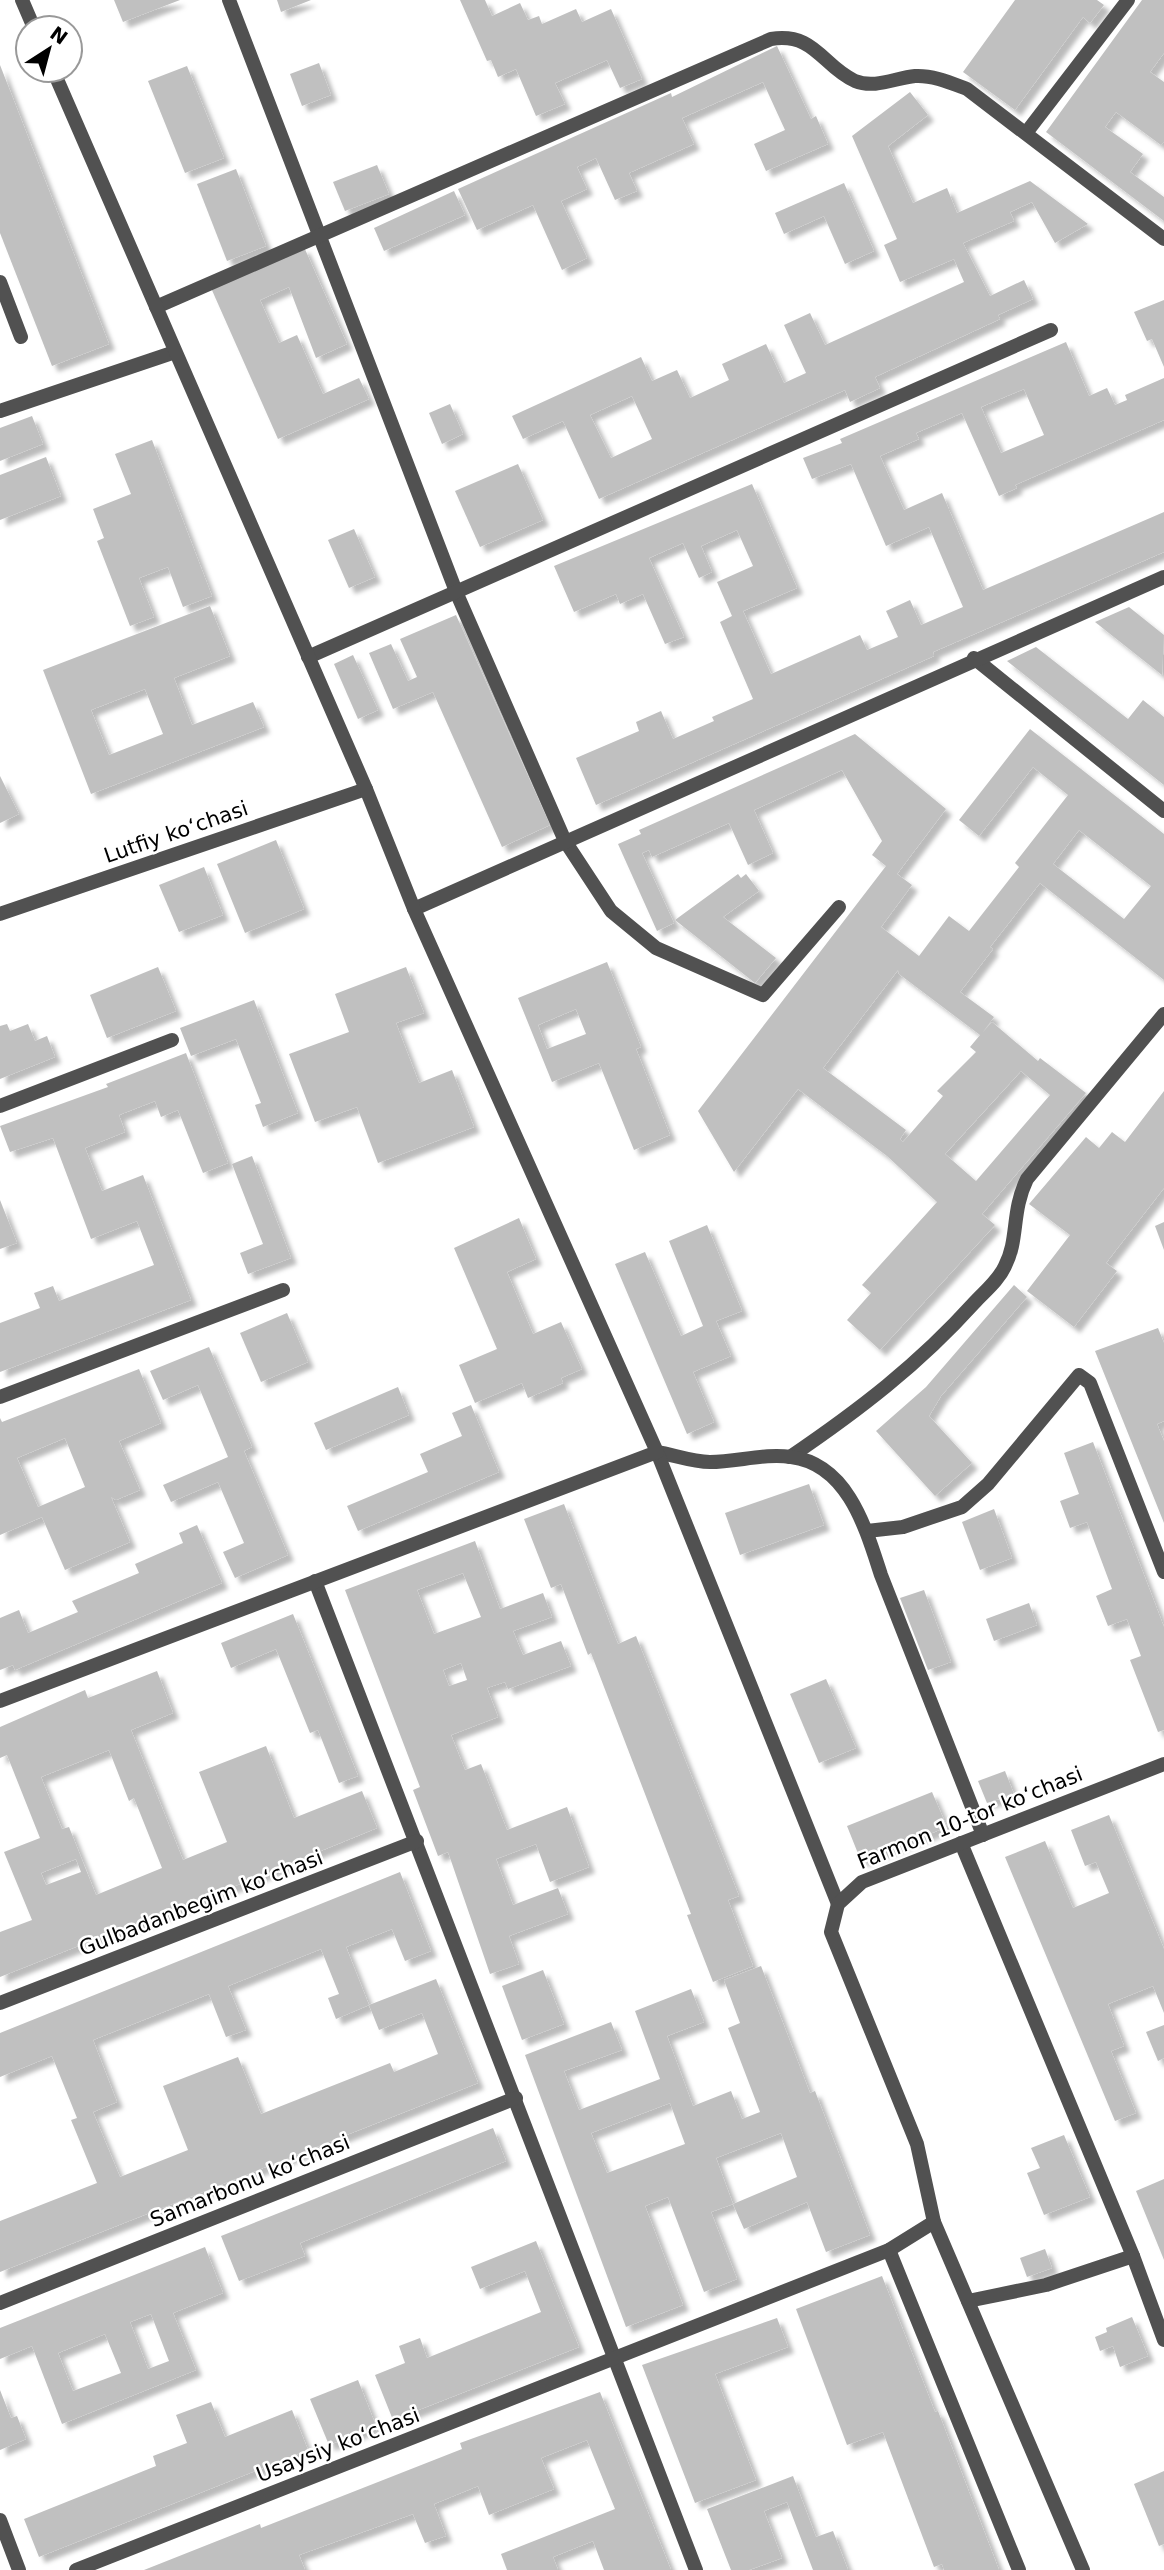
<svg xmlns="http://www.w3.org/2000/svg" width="1164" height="2570" font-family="'DejaVu Sans',sans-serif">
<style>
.building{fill:#c0c0c0;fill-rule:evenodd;filter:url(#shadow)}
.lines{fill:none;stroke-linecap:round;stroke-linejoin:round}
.lane{stroke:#515151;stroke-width:14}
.street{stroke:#515151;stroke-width:14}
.labels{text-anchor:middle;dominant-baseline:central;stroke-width:5;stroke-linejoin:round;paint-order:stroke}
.street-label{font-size:21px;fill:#000;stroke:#fff}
</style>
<defs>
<filter id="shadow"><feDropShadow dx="6" dy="6" stdDeviation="2" flood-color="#0004"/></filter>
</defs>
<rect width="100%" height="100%" fill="#fff"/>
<!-- building -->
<g class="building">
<path d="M114 0H180L123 22Z"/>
<path d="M277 0H311L281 12Z"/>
<path d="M460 0H485L492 16 520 3 528 20 539 16 542 24 576 9 582 22 611 9 642 79 620 88 607 60 555 83 565 104 536 116 516 69 498 77 491 60 487 61Z"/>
<path d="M1015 0H1097L1104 5 1090 23 1083 17 1015 110 963 72Z"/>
<path d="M1142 0H1164V53L1150 72 1164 82V142L1161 145 1116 112 1105 127 1143 154 1130 172 1164 197V221L1046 132Z"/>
<path d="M777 46 811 119 816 116 828 144 766 171 754 144 785 130 763 82 682 118 694 144 629 173 637 191 615 200 596 158 577 167 587 189 561 201 587 258 562 270 533 205 477 230 458 189 671 93 672 97Z"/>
<path d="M319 63 331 95 302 106 290 74Z"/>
<path d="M0 65 109 344 52 366 0 233Z"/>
<path d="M187 66 224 158 185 173 148 81Z"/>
<path d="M910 92 928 115 888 146 913 203 947 188 957 213 1030 181 1088 224 1055 243 1032 202 1010 212 1014 221 963 243 990 296 1024 280 1033 299 998 315 1000 319 875 377 880 388 850 402 845 390 599 499 563 421 523 439 512 416 641 357 652 381 677 370 690 398 729 380 722 364 766 344 784 383 806 373 784 325 810 313 825 345 964 282 954 259 900 282 884 245 897 239 852 136ZM632 396 652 439 611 458 590 415Z"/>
<path d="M377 165 389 194 345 211 333 182Z"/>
<path d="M236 169 266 246 227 261 197 184Z"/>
<path d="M844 183 874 251 845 264 824 216 784 234 775 213Z"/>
<path d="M454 191 465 215 384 251 374 228Z"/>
<path d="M304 247 347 344 316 358 289 287 260 300 279 343 297 335 323 394 359 378 369 399 278 439 211 288Z"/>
<path d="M1164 300V367L1152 339 1147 341 1134 312Z"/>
<path d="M1066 342 1089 396 1107 388 1115 405 1127 400 1125 395 1164 378V420L1015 485 1017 488 999 496 962 413 916 433 919 439 880 456 904 510 942 493 983 590 1164 512V552L933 652 934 656 596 805 576 758 639 731 636 722 661 711 673 739 714 721 712 717 753 699 720 622 732 616 717 582 753 566 737 530 701 546 712 572 699 578 683 543 649 558 684 637 665 644 643 594 620 604 616 594 574 612 554 566 752 484 797 588 743 611 771 674 860 635 867 650 898 637 886 611 910 600 921 625 963 607 929 527 886 546 851 464 812 479 803 458 842 443 840 439ZM1024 389 1044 435 1001 453 981 407Z"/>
<path d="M450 404 463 434 442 444 429 413Z"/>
<path d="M32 416 43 444 0 461V428Z"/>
<path d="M152 440 212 596 183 607 168 567 139 578 154 617 130 626 97 541 104 538 93 509 131 494 115 454Z"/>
<path d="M46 457 61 496 0 520V475Z"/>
<path d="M518 464 543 520 480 547 455 491Z"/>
<path d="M354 529 375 577 349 588 328 540Z"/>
<path d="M210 606 230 656 174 678 192 725 253 702 264 727 91 794 43 670ZM145 689 163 734 109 755 91 710Z"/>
<path d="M1129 607 1164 635 1162 675 1095 622Z"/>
<path d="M456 615 550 825 502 847 433 692 393 709 369 653 391 644 408 681 417 677 400 639Z"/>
<path d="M1036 647 1128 719 1143 700 1164 717V785L1007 661Z"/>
<path d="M353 655 378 710 358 719 334 664Z"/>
<path d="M1030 729 1164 834V980L1040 883 990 947 993 949 960 992 994 1017 983 1032 992 1022 1038 1061 1040 1058 1086 1093 982 1214 995 1225 880 1350 847 1320 871 1293 862 1285 937 1202 887 1156 798 1089 734 1172 698 1111 886 866 872 855 882 841 842 770 754 810 773 853 748 865 729 823 652 857 649 850 642 853 674 923 657 931 618 844 641 834 639 830 855 734 946 809 897 874 912 885 881 927 919 956 949 916 969 931 1019 867 1015 863 1068 795 1033 767 979 836 959 820ZM1079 830 1151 886 1124 919 1053 864ZM898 970 899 974 980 1035 970 1047 976 1052 937 1091 943 1096 903 1142 900 1139 906 1130 823 1068ZM1021 1071 1050 1095 976 1181 945 1154Z"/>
<path d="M0 776 19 814 0 823Z"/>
<path d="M276 840 304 909 245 933 217 864Z"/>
<path d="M204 867 223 915 179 932 159 885Z"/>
<path d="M738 874 741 878 746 874 759 891 723 917 776 958 755 983 675 920Z"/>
<path d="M607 962 641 1047 636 1049 670 1135 634 1150 599 1063 552 1082 518 998ZM576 1009 586 1034 547 1049 538 1025Z"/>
<path d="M158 967 176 1011 107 1038 90 995Z"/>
<path d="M406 967 424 1013 396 1023 419 1083 452 1070 474 1127 378 1163 357 1107 315 1122 289 1054 349 1032 335 994Z"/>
<path d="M254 1000 298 1113 263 1127 255 1105 261 1103 236 1039 191 1056 180 1028Z"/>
<path d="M7 1024 10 1031 28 1024 35 1041 47 1036 55 1057 0 1079V1026Z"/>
<path d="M186 1053 228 1163 203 1173 178 1110 161 1117 155 1101 119 1115 125 1132 85 1148 102 1191 143 1175 191 1300 0 1372V1323L40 1308 34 1293 53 1286 59 1301 154 1265 137 1221 91 1239 53 1138 10 1152 0 1126 108 1087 106 1084Z"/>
<path d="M1164 1091V1188L1106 1263 1117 1271 1074 1327 1027 1291 1070 1235 1029 1204 1086 1137 1099 1148 1112 1132 1125 1142Z"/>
<path d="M252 1156 291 1258 248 1274 240 1253 263 1244 232 1164Z"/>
<path d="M0 1200 17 1243 0 1249Z"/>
<path d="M519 1218 536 1259 507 1272 533 1334 561 1322 582 1369 561 1378 563 1383 528 1398 522 1383 475 1403 459 1365 497 1349 454 1248Z"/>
<path d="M1164 1222V1250L1155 1226Z"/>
<path d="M707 1225 742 1311 716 1321 731 1356 693 1372 714 1422 687 1434 615 1264 645 1252 681 1336 703 1326 669 1241Z"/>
<path d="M1014 1285 1027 1297 941 1396 929 1416 972 1463 935 1496 876 1431 926 1387Z"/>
<path d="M287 1313 308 1362 261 1382 240 1333Z"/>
<path d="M1158 1328 1164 1343V1421L1157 1424 1164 1441V1523L1095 1351Z"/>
<path d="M209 1347 252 1447 244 1451 288 1555 235 1578 223 1552 244 1543 218 1482 171 1502 163 1485 228 1457 198 1385 163 1400 150 1371Z"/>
<path d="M139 1369 161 1423 119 1441 140 1490 116 1500 111 1497 130 1542 65 1570 42 1517 0 1535V1418L2 1422ZM65 1438 85 1487 38 1507 17 1458Z"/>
<path d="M398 1387 409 1415 326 1450 314 1423Z"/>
<path d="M471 1405 499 1472 358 1531 347 1506 428 1472 420 1454 462 1436 452 1413Z"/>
<path d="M1093 1442 1164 1627V1730L1158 1732 1130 1660 1141 1656 1127 1619 1108 1626 1096 1596 1112 1589 1087 1522 1070 1528 1060 1501 1079 1494 1064 1453Z"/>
<path d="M809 1484 824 1525 740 1555 725 1513Z"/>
<path d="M564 1504 618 1644 636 1636 739 1896 728 1900 753 1966 713 1982 687 1915 691 1914 591 1653 588 1655 561 1584 551 1588 524 1519Z"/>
<path d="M994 1509 1012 1558 980 1570 962 1522Z"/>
<path d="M197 1525 222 1583 15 1670 13 1665 0 1670V1618L19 1610 28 1633 78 1612 72 1601 139 1573 135 1564 183 1543 179 1533Z"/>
<path d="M475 1541 500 1609 543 1593 552 1617 513 1631 523 1655 561 1641 571 1666 508 1689 505 1682 487 1688 498 1717 451 1735 465 1770 481 1764 507 1830 567 1807 589 1867 550 1882 536 1844 496 1859 513 1905 558 1888 568 1914 509 1936 519 1964 490 1974 448 1852 438 1856 413 1790 420 1787 345 1590ZM463 1573 481 1617 434 1634 417 1590ZM461 1663 467 1680 449 1686 443 1670Z"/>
<path d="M924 1590 951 1662 928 1670 900 1598Z"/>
<path d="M1029 1603 1037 1625 994 1641 986 1619Z"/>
<path d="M293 1614 358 1776 339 1783 318 1730 310 1733 276 1649 231 1668 221 1643Z"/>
<path d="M157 1671 173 1713 131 1730 183 1860 227 1842 199 1772 266 1746 294 1818 362 1791 377 1828 112 1936 111 1933 0 1977V1932L32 1920 4 1852 40 1838 7 1755 0 1758V1727L85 1690 88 1698ZM109 1750 129 1801 134 1798 162 1868 96 1895 69 1827 62 1829 41 1777ZM76 1859 81 1872 46 1885 41 1873Z"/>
<path d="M826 1679 856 1748 819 1763 790 1694Z"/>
<path d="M1005 1771 1014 1794 987 1803 978 1781Z"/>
<path d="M932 1792 947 1827 861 1861 847 1826Z"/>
<path d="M1109 1815 1164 1949V2013L1153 1986 1108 2004 1124 2046 1111 2051 1136 2113 1115 2121 1005 1857 1045 1841 1073 1908 1109 1893 1096 1862 1085 1866 1071 1830Z"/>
<path d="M400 1872 431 1951 405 1961 392 1929 346 1947 369 2005 336 2019 328 1998 339 1994 321 1949 228 1986 246 2030 226 2037 209 1994 93 2040 117 2102 93 2112 120 2177 188 2150 163 2086 238 2057 261 2114 390 2063 394 2072 438 2054 422 2013 379 2030 369 2005 436 1979 478 2083 0 2272V2221L97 2183 71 2120 77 2118 52 2056 0 2077V2033Z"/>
<path d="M761 1966 810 2093 815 2091 870 2235 826 2252 807 2202 744 2229 733 2204 797 2177 781 2133 716 2158 733 2204 711 2212 737 2279 704 2292 668 2197 645 2206 683 2305 626 2327 525 2055 611 2022 622 2050 564 2071 579 2110 660 2079 635 2011 691 1989 704 2022 667 2036 693 2106 731 2091 742 2119 760 2112 728 2028 740 2023 724 1980ZM670 2103 685 2144 607 2173 591 2133Z"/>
<path d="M543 1970 564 2024 522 2040 502 1986Z"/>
<path d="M1164 2025V2058L1158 2061 1146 2032Z"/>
<path d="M493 2128 506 2161 300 2243 305 2256 239 2281 221 2236Z"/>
<path d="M1064 2135 1090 2197 1044 2215 1027 2173 1040 2168 1031 2148Z"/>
<path d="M1164 2179V2260L1136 2191Z"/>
<path d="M536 2241 579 2347 393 2420 375 2375 405 2363 399 2346 420 2338 427 2358 541 2312 525 2271 480 2289 471 2267Z"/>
<path d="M205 2247 223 2293 173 2313 196 2370 62 2424 32 2346 0 2359V2328ZM151 2314 169 2361 148 2369 130 2322ZM105 2334 121 2373 73 2391 58 2353Z"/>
<path d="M1045 2249 1052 2268 1027 2277 1020 2258Z"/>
<path d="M882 2276 935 2412 938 2411 999 2570H944L942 2564 934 2567 883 2432 847 2445 796 2309Z"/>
<path d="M1132 2317 1148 2356 1120 2367 1113 2346 1100 2351 1095 2337 1107 2332 1106 2328Z"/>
<path d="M777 2318 788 2347 715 2374 756 2480 695 2503 642 2365Z"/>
<path d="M358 2380 376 2426 329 2445 310 2399Z"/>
<path d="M0 2390 11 2418 17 2416 26 2439 0 2450Z"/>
<path d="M600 2392 671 2570H604L593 2541 553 2557 558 2570H507L501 2554 615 2509 587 2440 541 2458 554 2489 489 2515 478 2486 434 2504 446 2536 425 2543 413 2514 299 2555 305 2570H144L260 2524 261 2528 462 2449 460 2443Z"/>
<path d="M211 2402 225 2437 292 2410 308 2450 39 2557 24 2519 156 2466 153 2456 187 2443 176 2415Z"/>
<path d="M1164 2471V2544L1159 2546 1134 2484Z"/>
<path d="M793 2476 816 2537 833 2531 848 2570H813L787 2502 764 2511 782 2558 749 2570H731L707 2509Z"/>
</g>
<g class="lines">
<!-- lane -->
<g class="lane">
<path d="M0 282 21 337"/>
<path d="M565 841 611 911 656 948 763 995 839 907"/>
<path d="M790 1457C859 1410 918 1365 974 1303 984 1292 999 1280 1005 1266 1019 1239 1011 1212 1027 1179L1164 1014"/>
<path d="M961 1843 1133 2256 1164 2340"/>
<path d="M968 2301 1046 2285 1133 2256"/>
</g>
<!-- street -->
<g class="street">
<path d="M22 0 34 28"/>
<path d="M229 0 457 594 565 841"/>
<path d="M1026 133 1128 0"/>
<path d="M156 307 771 39C815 32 822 66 855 81 875 89 895 78 915 76 933 75 951 83 967 89L1164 239"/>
<path d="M0 411 175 352"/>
<path d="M308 657 1051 330"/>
<path d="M974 658 1164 811"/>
<path d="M414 909 1164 577"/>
<path d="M0 914 366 789"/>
<path d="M0 1106 172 1040"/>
<path d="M0 1397 283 1290"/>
<path d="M657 1452C674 1455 693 1462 710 1462 737 1462 765 1453 791 1457 848 1464 866 1529 881 1575L983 1835"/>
<path d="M657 1452 838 1904"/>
<path d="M867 1531 903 1527 962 1507 988 1484 1079 1375 1090 1383 1164 1572"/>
<path d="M315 1581 696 2570"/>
<path d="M0 1701 657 1452 414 909 366 789 53 70"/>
<path d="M0 2003 417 1841"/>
<path d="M889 2250 1019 2570"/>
<path d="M0 2303 516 2098"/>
<path d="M0 2520 19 2570"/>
<path d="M76 2570 889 2250 934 2222"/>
<path d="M1083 2570 934 2222 917 2144 831 1932 838 1904 862 1882 1164 1764"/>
</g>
</g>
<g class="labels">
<!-- street labels -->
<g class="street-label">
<text transform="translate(176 832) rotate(-19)">Lutfiy koʻchasi</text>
<text transform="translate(970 1818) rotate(-22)">Farmon 10-tor koʻchasi</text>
<text transform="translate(201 1903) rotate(-21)">Gulbadanbegim koʻchasi</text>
<text transform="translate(250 2181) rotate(-22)">Samarbonu koʻchasi</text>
<text transform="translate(338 2445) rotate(-21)">Usaysiy koʻchasi</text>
</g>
</g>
<!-- north arrow -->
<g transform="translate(49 49) rotate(36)"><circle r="33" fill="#ffffff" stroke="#999999" stroke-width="2"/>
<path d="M0-5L12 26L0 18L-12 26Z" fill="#000000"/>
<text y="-10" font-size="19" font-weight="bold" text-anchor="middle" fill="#000000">N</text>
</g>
</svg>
